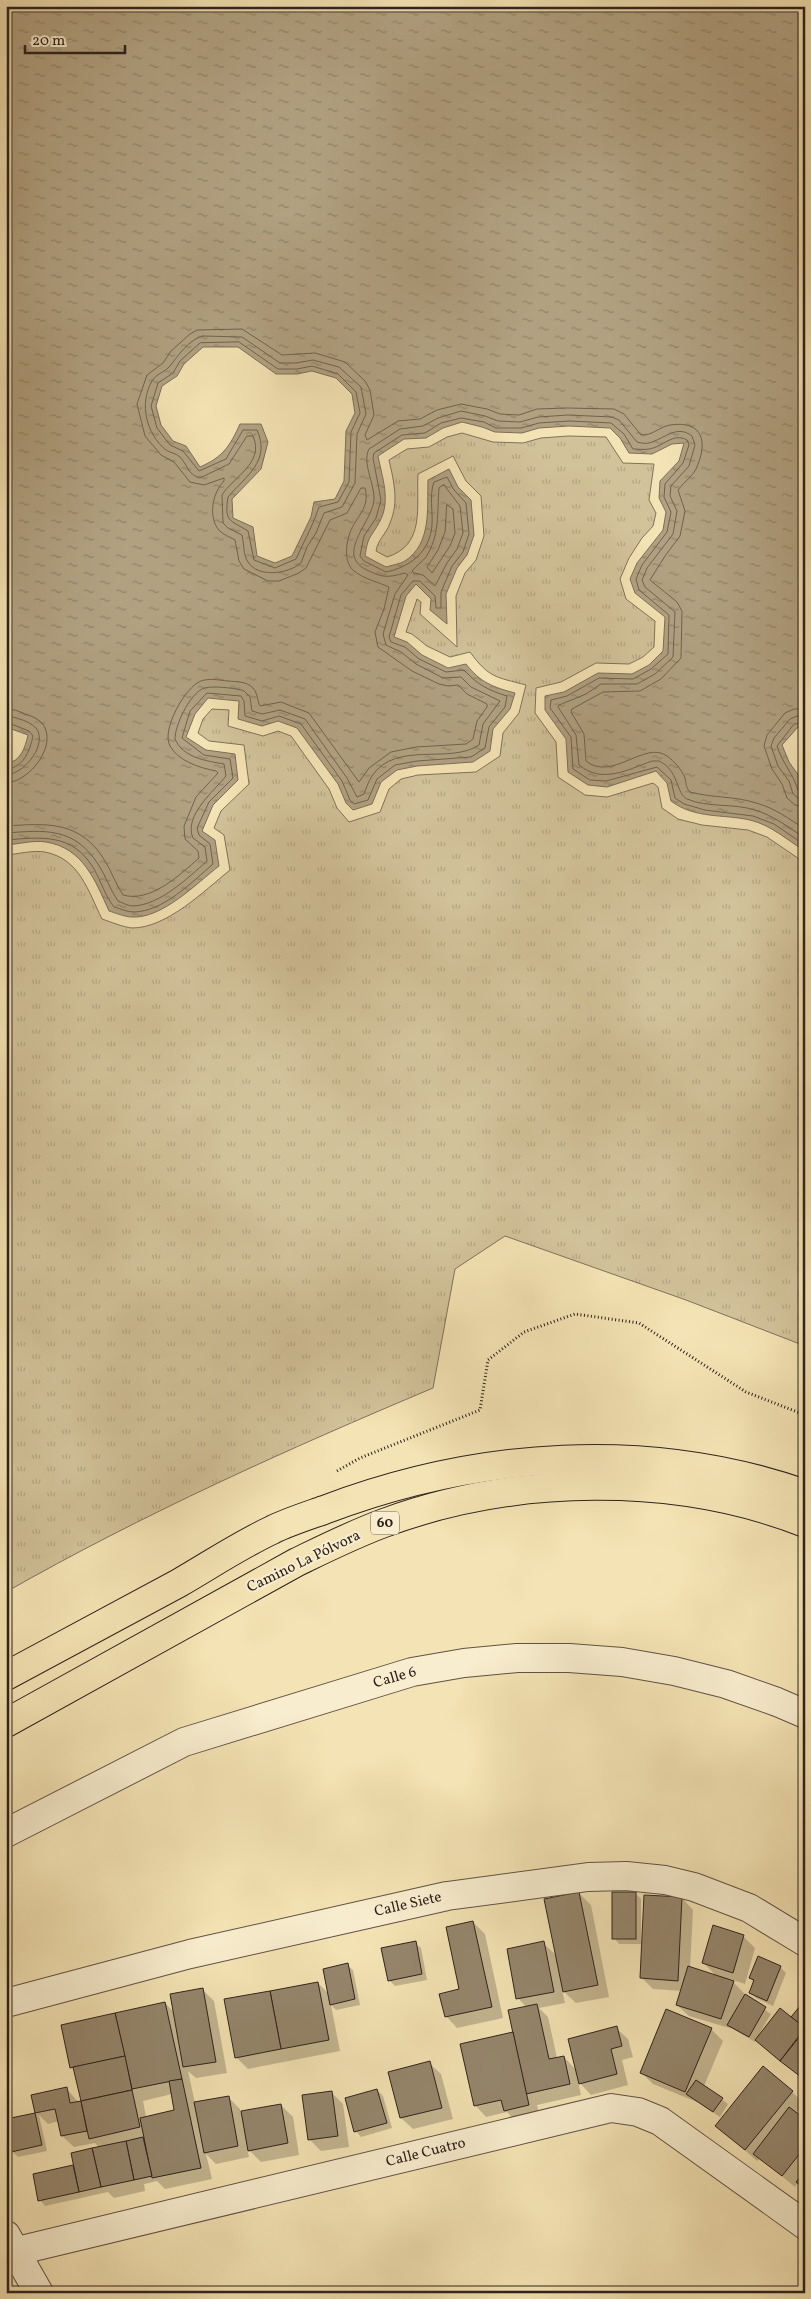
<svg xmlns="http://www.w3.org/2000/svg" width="811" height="2299" font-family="Vollkorn,serif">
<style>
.grass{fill:url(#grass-tufts);stroke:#80725c}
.water{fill:url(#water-ripples);stroke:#7d6e59;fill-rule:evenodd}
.shadow{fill:#0003;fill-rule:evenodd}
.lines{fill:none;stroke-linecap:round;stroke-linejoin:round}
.shore{stroke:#70624f;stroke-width:1}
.building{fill:#95866c;stroke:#2e221d}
.minor-casing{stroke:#605243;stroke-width:30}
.tertiary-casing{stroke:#605243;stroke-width:30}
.trunk-casing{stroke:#2e221d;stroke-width:30}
.path{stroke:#2e221d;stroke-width:3;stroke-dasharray:1 2.5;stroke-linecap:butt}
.minor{stroke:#f8edce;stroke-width:28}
.tertiary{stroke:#f8edce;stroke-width:28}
.trunk{stroke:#f4e3b4;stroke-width:28}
.labels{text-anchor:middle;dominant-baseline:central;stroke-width:4;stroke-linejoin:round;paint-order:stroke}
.shield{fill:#f8edce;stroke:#6b5f52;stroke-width:1}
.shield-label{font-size:14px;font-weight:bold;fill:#2e221d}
.street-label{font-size:15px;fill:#2e221d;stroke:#f8edce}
</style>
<defs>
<pattern id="grass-tufts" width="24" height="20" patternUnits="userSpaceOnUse" patternTransform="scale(1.25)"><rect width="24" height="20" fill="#d2c29a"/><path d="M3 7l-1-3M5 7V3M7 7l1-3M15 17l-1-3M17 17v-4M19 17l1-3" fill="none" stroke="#b5a684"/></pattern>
<pattern id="water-ripples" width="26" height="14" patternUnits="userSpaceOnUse" patternTransform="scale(1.25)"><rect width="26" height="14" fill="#b1a181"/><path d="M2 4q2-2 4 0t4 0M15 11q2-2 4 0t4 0" fill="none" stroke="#908369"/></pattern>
</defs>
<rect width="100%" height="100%" fill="#f4e3b4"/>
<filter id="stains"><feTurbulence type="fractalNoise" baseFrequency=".004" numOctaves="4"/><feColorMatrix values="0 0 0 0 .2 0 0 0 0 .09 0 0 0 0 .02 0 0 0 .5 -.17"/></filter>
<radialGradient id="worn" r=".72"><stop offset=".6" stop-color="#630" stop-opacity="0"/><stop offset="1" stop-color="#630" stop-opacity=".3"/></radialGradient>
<!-- grass -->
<path class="grass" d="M462 433 493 442 523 443 541 438 568 436 606 437 623 463 654 464 649 500 656 513 653 526 642 538 629 558 620 579 626 599 655 621 654 647 643 657 629 664 596 663 561 682 536 688 535 713 556 742 558 777 585 795 607 797 653 783 658 787 662 808 678 819 702 825 748 830 767 837 805 863V1346L686 1300 505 1236 455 1269 433 1388C288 1449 143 1514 6 1592V855C18 854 33 850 45 852 80 859 88 891 102 919 111 922 123 927 132 928 167 928 204 891 230 870L224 835 214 828 221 811 249 784 244 745 209 741 198 733 203 719 212 709 229 710 228 726 263 736 278 731 291 736 329 789 337 808 349 822 380 812 389 789 401 779 418 775 476 772 500 756 503 733 519 713 526 685C496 677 489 678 470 652L450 657 427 646 412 634 406 632 417 599 421 602 420 614 457 647 456 596 465 573 476 560 484 536 481 496 466 481 453 456 418 474C416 506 426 545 387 557L376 551C378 539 387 533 390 523 399 502 394 482 389 460L407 449 429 447 447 437Z"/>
<!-- water -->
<path class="water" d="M6 6H805V728L798 727 782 745 789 762 799 776 805 796V851C787 840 771 825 750 820 723 814 695 819 671 801L667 783 656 771 607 787 588 785 568 772 566 739 545 710V696L564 692 598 673 632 674 649 665 663 651 665 617 635 593 630 579 637 563 663 530 666 512 659 498 660 481 679 461 684 443 672 444 652 454 629 453 620 438 610 428 569 426 539 428 522 433 495 432 482 427 462 422 443 428 426 438 404 439 378 456C382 477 391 500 380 521 371 538 368 535 365 556L386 567C392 565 400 564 405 561 432 543 427 508 428 480L449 469 458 487 471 500 474 535 467 555 457 568 446 594 447 624 430 610 431 599 416 584 406 596 394 637 407 642 422 655 448 668 466 664C480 682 492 687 515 693L510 709 493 729 490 751 473 762 417 766 397 770 381 782 372 804 353 810 346 803 338 784 297 728 278 721 262 726 238 719 239 701 208 698 195 714 186 737 206 750 235 754 238 780 213 805 202 831 215 840 219 866C197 883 162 919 132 917 125 917 116 913 109 911 95 880 83 848 46 842 33 840 19 844 6 845V764C21 761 25 748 28 735L6 727ZM203 347H238L276 374H297L312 371 336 378 352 394 355 413 346 431 344 481 335 499 314 502 311 517 292 556 275 563 257 556 253 527 233 518 232 499 261 469 268 442 261 424H240C230 446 223 457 200 467L186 446 173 441 161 425 156 406 162 386 177 376 184 364Z"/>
<!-- shadow -->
<g class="shadow">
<path d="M579 1893 591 1905 609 1997 576 2003 562 1990 565 2003 539 2008 548 2017 557 2058 564 2057 576 2070 616 2028 628 2039 633 2057 622 2060 628 2085 591 2095 578 2081 581 2095 537 2105 540 2117 516 2122 507 2112 486 2117 475 2105 527 2008 518 1998 543 1943 557 1956Z"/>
<path d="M635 1893 641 1899V1944H619L614 1938Z"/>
<path d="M682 1898 693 1910 690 1968 717 1977 703 1962 714 1927 744 1937 755 1948 745 1984 730 1979 744 1993V1995L771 2014 759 2034 791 2019 805 2002V2081L756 2040 755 2042 733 2029 689 2016 677 2005 682 1991 653 1989 642 1978Z"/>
<path d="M473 1922 485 1934 503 2018 457 2028 446 2016 460 1990Z"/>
<path d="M415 1943 421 1948 427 1980 395 1986 389 1980Z"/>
<path d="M758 1958 781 1968 786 1973 773 2006 756 1998 750 1992 754 1982 750 1978Z"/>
<path d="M347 1965 353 1970 360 2005 336 2010 331 2005 340 2051 248 2069 236 2057 318 1983 329 1994Z"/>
<path d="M202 1989 214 2001 227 2073 196 2078 188 2071 195 2103 228 2097 240 2109 241 2113 281 2105 293 2117 299 2155 261 2162 247 2148 249 2157 216 2164 206 2154 212 2179 165 2189 157 2181 144 2184 145 2191 114 2198 108 2192 45 2206 40 2200 34 2175 75 2166 100 2148 95 2143 74 2147 62 2136 59 2121 48 2124 39 2115 47 2151 18 2157 12 2151 6 2120 37 2114 36 2112 66 2088 79 2103 82 2102 76 2071 71 2067 165 2003 175 2013ZM172 2094 176 2111 146 2117 143 2101Z"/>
<path d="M711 2029 723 2041 704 2086 728 2104 720 2117 697 2102 653 2084 641 2072Z"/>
<path d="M429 2063 441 2074 453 2119 413 2129 401 2118Z"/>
<path d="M377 2090 383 2096 392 2128 361 2137 356 2131Z"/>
<path d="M331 2092 343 2104 349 2147 321 2151 310 2140Z"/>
<path d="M792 2092 804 2103 795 2114 805 2121V2189L798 2182 795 2187 760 2158 757 2161 716 2125Z"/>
</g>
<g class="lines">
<!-- shore -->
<g class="shore">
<path d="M203 336 242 337 280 363H296L313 360 339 367 361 387 366 414 357 434 355 483 342 507 324 513 316 533 307 547 301 563C288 574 258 578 248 562 243 555 244 543 242 535L228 528 223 523 222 495C233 477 265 463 253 436H247L229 464 200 478C188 475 187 464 180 457 176 453 170 453 166 450 146 434 139 403 152 381 156 374 165 372 170 366 178 356 189 339 203 336Z"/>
<path d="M239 342 278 369H297L312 366 338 374 356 392 360 413 351 432 349 482 338 502 319 507C313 526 304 541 296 559L275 568 254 560 248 531C230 520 224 522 228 497 246 476 271 461 257 430H243L226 459 199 471 183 451 170 445 157 428 151 406 158 383 173 373 180 361 200 343Z"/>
<path d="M444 485 460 506 463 533 457 549 447 563 435 586 423 575 414 573 412 571C416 566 422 562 426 557 440 535 437 513 439 488Z"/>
<path d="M447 505 453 509 455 533 450 546 432 573 427 567 438 550 445 532Z"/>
<path d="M6 709C13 709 19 711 25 714 31 716 37 718 42 723 59 744 30 782 6 783"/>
<path d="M805 709H794L785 713 767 735 764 746 772 769 782 784 787 798 795 805 805 807"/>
<path d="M6 716C15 717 34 722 38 731 45 749 23 774 6 775"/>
<path d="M805 717 797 716 790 719 774 738 771 746 778 766 789 781 793 794 798 798 805 799"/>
<path d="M6 722 29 731 33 736C30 750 24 768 6 769"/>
<path d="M805 723 794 724 777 746C782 762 793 774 798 790L805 793"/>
<path d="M6 826C48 823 81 821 105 861 112 872 116 885 123 895 150 903 180 875 199 858L198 851 185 839 184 826 196 797 218 773 216 771C200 768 178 761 170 746 161 730 185 687 201 681 209 678 219 680 228 681 237 682 246 681 253 688 258 694 257 700 260 706L281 702 309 713 359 782 369 768 391 752 416 747 466 744 473 739 477 721 487 707V704L467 694 458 685 448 686 439 684 412 671 378 647 375 632 384 609 389 587C378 582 364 579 354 571 343 562 346 542 351 530 358 515 370 507 365 488H361L347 513 330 520 306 568 299 573 279 581H268L244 569 239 561 235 540C230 537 223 535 218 529 208 515 213 492 224 481V478L204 485 190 482 174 462 161 455 145 436 137 404 147 375 163 363 171 351 190 334 197 330 242 329 282 355 315 353 345 362 365 381 370 390 374 415 365 435 367 440 398 421 420 419 437 410 461 404 487 409 500 414 519 415 537 409 567 408 614 409 624 414 641 435C652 436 659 427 670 425 704 420 708 443 696 469 692 477 683 483 678 490L685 511 680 536 665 556 650 580 677 602 682 611 681 658 661 679 640 691 603 692 572 709 571 712 584 734 586 761C612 782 645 740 667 756 674 761 682 770 685 778 686 783 686 788 690 792 712 798 735 796 756 803 775 808 789 819 805 829"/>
<path d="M6 833C45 830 74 827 98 864 106 876 110 890 118 901 123 903 128 906 133 906 160 905 188 878 207 861L205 847 193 838C183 816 215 790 226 776L224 764C207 761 183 758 175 739 175 725 189 696 202 689 208 685 237 688 244 691L250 697 252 711 262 714 280 710 305 719 347 778 357 797 364 794C366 789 368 782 372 776 396 740 449 765 479 745L483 724 500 701 471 687 461 677 443 678 416 664 401 652 386 645 383 634 395 594 408 575 405 573C386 578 383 578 365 569 335 553 375 519 374 498 374 483 362 462 369 449L400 429 423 426 438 418 461 411 485 416 498 421 520 422 538 417 568 415 612 417 619 420 637 442C641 443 646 444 649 443 664 439 677 424 692 436L695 445 689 466 671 486 670 496 677 511 673 534 647 568 642 580 645 587 675 612 673 657 655 674 637 684H601L586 694 559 705 558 707 576 735 579 765C602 784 627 770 652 761H659C679 770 676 794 687 799 708 808 733 803 755 810 774 816 788 827 805 838"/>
<path d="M6 840C42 837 73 833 94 869 101 881 105 896 114 907 119 908 127 912 133 912 163 912 192 882 213 864L210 844 199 835 197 828 209 802 233 778 230 759 204 755 182 738 190 711 207 693 241 696 244 701 245 716 262 721 279 716 301 724 342 781 350 800 354 804 368 800 377 779 395 765 417 761 471 757 485 748 489 727 505 707 507 696C488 690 478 685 464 670L446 672 419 659 405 647 391 642 389 637 401 595 413 581H420L435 596 436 608H441V592L452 566 463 552 469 534 466 503 454 490 447 477 434 482C429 495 433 512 432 525 430 552 410 567 386 572L364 561 360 556 364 536 376 518 381 500 373 458 374 453 402 435 425 433 441 423 461 418 484 422 496 428H521L539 423 569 421 611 423 624 434 633 449C638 449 644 450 649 449 663 447 673 432 687 440L689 445 683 463 665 484 664 497 671 512 667 532 642 565 636 579 639 590 669 615 668 654 651 669 633 679 599 678 567 696 551 700 550 708 571 737 573 769 590 780 606 781 657 767 671 780 675 798 684 804 705 810 753 816 774 824 805 845"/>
</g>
</g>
<!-- building -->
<g class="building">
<path d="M579 1892 598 1985 563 1992 544 1899Z"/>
<rect x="612" y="1892" width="24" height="47"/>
<path d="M644 1895 682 1897 678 1981 640 1978Z"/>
<path d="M473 1921 492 2007 445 2017 439 1994 459 1989 446 1927Z"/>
<path d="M713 1925 744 1935 733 1973 702 1963Z"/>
<path d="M416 1941 422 1974 388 1981 381 1948Z"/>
<path d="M544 1941 554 1992 516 1999 507 1949Z"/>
<path d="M758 1956 781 1966 767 2001 749 1993 754 1980 749 1978Z"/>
<path d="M348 1963 355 1999 330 2005 323 1969Z"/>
<path d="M688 1966 734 1981 721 2019 676 2005Z"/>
<path d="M318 1982 329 2040 281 2049 270 1991Z"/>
<path d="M203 1988 216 2062 183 2067 170 1994Z"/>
<path d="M270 1991 281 2049 235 2058 224 1999Z"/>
<path d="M745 1994 766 2007 749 2037 727 2025Z"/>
<path d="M805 2000V2028L791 2017Z"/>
<path d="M165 2002 182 2079 132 2089 115 2013Z"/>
<path d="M537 2004 549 2059 564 2056 570 2084 526 2094 508 2010Z"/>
<path d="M780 2008 805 2028 780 2061 755 2040Z"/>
<path d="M666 2009 712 2028 685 2092 640 2073Z"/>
<path d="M115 2013 125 2056 70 2068 61 2025Z"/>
<path d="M617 2026 622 2046 611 2049 617 2074 579 2084 568 2039Z"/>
<path d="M805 2030V2080L780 2061Z"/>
<path d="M513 2032 529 2105 504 2111 501 2100 474 2106 460 2044Z"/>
<path d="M125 2056 132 2090 81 2101 73 2067Z"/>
<path d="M430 2061 442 2108 400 2118 388 2072Z"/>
<path d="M763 2066 793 2091 745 2150 715 2126Z"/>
<path d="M182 2079 201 2168 152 2178 140 2118 174 2110 169 2081Z"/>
<path d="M696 2080 723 2098 713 2112 686 2094Z"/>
<path d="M67 2087 70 2103 81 2101 87 2131 61 2136 55 2109 35 2113 31 2095Z"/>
<path d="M377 2089 387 2123 354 2132 345 2098Z"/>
<path d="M132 2090 140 2127 89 2139 81 2101Z"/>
<path d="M332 2091 338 2136 308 2140 302 2095Z"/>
<path d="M229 2096 238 2146 204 2153 194 2102Z"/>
<path d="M281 2104 288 2143 248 2151 241 2111Z"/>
<path d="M789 2107 805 2119V2147L782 2176 753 2154Z"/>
<path d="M35 2113 42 2145 11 2152 6 2131V2119Z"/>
<path d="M143 2137 152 2176 134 2180 126 2141Z"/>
<path d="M126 2141 134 2180 101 2187 92 2148Z"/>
<path d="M92 2148 101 2187 79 2192 71 2153Z"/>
<path d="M73 2165 79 2192 38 2201 33 2174Z"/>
<path d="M805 2171V2189L796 2182Z"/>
</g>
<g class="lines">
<!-- minor casing -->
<g class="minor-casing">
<g id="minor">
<path d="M6 1833 184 1742 412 1672 464 1663 517 1658H569L622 1662 674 1671 726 1684 777 1702 805 1714"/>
<path d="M6 2003 190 1954 447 1896 588 1877 626 1876 665 1880 694 1887 749 1908 805 1942"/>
<path d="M17 2251 611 2108 638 2112 660 2121 805 2225"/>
</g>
</g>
<!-- tertiary casing -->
<g class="tertiary-casing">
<path id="tertiary" d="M6 2235 39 2293"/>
</g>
<!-- trunk casing -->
<g class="trunk-casing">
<g id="trunk">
<path d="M6 1676C64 1645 122 1614 179 1583 210 1565 240 1545 272 1530 288 1522 307 1516 324 1510 476 1452 649 1439 805 1494"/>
<path d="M6 1723 297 1562C326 1548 354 1534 384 1523 514 1475 675 1472 805 1523"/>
</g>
</g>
<!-- path -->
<path class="path" d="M337 1471 360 1458 480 1410 488 1360 524 1332 575 1314 639 1323 746 1392 805 1415"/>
<!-- minor -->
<use href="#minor" class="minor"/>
<!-- tertiary -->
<use href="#tertiary" class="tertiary"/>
<!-- trunk -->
<use href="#trunk" class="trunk"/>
</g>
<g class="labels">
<!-- shield labels -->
<rect class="shield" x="371" y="1511.5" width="28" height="23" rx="4"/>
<g class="shield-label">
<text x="385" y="1523">60</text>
</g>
<!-- street labels -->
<g class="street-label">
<text transform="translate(304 1562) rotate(-26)">Camino La Pólvora</text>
<text transform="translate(395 1678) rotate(-16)">Calle 6</text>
<text transform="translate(408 1905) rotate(-13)">Calle Siete</text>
<text transform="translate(426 2153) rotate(-14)">Calle Cuatro</text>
</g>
</g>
<!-- margin -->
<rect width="811" height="2299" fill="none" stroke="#f4e3b4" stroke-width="25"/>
<rect x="8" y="8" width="796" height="2284" fill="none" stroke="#2e221d" stroke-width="2.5"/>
<rect x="12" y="12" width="786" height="2274" fill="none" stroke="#2e221d"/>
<!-- scale -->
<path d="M25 45v8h100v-8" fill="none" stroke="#2e221d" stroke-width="2.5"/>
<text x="32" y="45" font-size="15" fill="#2e221d" stroke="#f8edce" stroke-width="4" paint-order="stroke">20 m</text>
<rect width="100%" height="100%" filter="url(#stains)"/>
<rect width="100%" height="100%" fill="url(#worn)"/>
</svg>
